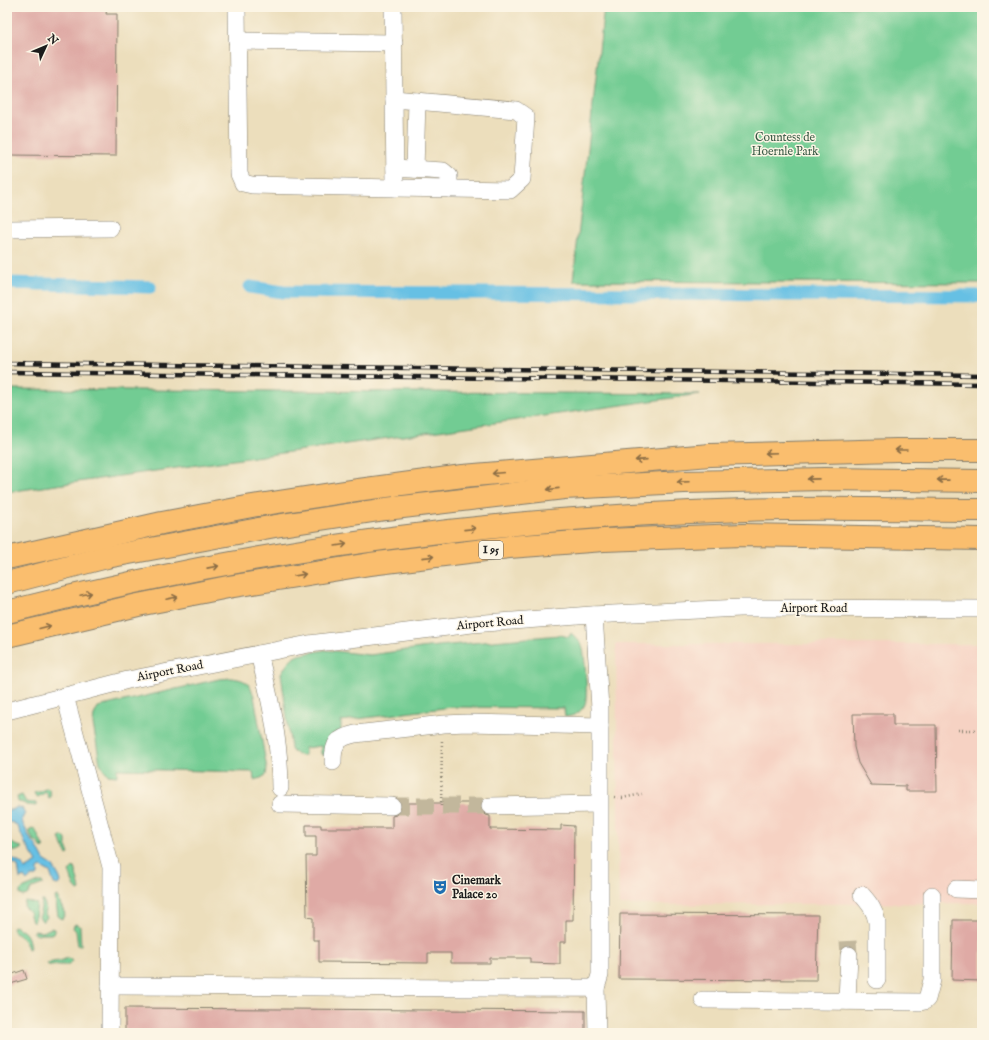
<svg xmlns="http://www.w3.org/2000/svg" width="989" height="1040" font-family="'IM FELL English',serif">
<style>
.built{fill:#f6d2c3}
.green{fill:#72cc93;stroke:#477458}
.water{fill:#66c0e4;stroke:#416e80}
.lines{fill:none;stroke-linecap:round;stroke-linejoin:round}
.canal{stroke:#66c0e4;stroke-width:13}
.building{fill:#dfaaa5}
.minor-tunnel{stroke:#c2b79c;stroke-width:17;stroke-dasharray:17 8;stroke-linecap:butt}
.minor-casing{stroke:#847d6c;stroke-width:18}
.highway-casing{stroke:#847d6c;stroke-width:24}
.path{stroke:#847d6c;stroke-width:2.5;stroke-dasharray:1 3;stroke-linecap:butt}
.minor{stroke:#fff;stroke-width:17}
.highway{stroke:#fabe6e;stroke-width:22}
.rail-casing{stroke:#1c1c1c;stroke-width:4.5}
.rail{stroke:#fcf5e5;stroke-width:3;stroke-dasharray:9;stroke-linecap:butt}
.oneway{stroke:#8b6d45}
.labels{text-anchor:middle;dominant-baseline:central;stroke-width:3;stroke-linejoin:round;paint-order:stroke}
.shield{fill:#fcf5e5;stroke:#5f5d58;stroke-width:1}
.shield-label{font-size:11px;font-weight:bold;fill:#1c1c1c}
.park-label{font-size:12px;fill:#3a5a46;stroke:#fcf5e5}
.street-label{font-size:12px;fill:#1c1c1c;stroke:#fcf5e5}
.poi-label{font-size:12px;font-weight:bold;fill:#1c1c1c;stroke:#fcf5e5;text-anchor:start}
</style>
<rect width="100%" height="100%" fill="#fcf5e5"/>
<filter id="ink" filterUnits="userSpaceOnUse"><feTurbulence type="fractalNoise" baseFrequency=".025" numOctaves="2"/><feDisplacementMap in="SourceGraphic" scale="8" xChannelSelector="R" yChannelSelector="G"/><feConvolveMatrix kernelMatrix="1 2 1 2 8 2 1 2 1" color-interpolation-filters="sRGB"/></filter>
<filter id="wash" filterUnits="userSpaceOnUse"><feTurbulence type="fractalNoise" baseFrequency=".012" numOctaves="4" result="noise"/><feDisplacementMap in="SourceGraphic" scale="16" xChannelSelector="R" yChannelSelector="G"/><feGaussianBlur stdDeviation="0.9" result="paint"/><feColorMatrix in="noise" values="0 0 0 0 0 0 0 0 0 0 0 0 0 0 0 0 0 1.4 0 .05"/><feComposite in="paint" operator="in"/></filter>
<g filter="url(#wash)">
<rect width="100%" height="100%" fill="#ecdebc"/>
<!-- built -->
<path class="built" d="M616 644H982V903L619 905Z"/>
<!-- green -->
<g class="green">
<path d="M604 7H982V283L573 281Z"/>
<path d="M7 389 700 394 7 492Z"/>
<path d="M571 633C575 637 579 640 582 645 585 652 588 698 585 704 581 713 574 716 565 717L564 708 452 707 341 721V732L326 756 321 754V746L305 748V755L302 756 293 752 291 749 281 673 291 659 298 655 325 650 370 655 428 647 560 635 569 637Z"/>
<path d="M232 678C246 680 249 682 254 696L267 769 266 775 261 778 254 780 253 772 117 769V776L108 775 100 763 93 724 94 715 98 707 219 679Z"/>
<path d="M47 788 50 790 51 797 49 798 46 792 38 797 35 795 34 793 35 792H40Z"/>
<path d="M22 795 26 802 36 803V806L27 805 23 803 18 802 17 797Z"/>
<path d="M32 828 35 829 44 848 43 849 37 842 33 840 29 831Z"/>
<path d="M63 836 66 839V846L69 854 67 855 59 838Z"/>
<path d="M7 840H9L15 845 22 847V849L13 852 10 847 7 846Z"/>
<path d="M73 867 76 870C76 878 79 883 80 890L78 891 74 886 69 871Z"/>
<path d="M39 882H42L43 884 32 888 27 895 23 896 20 895V891L22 889Z"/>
<path d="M57 896 65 914 62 919 58 916 55 897Z"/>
<path d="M25 901 37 904 34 923 32 922 29 912 24 907Z"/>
<path d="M42 901H44L46 910 45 914 47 917 43 922 39 917 41 913 40 912Z"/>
<path d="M76 924 80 926V928L81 945 78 946 76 931 73 928 74 925Z"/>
<path d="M14 926C27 932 28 935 30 948L28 949C25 939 20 936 13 930L12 927Z"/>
<path d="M51 928 54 929V932L51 934H41L38 935 33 933 34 931 43 932Z"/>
<path d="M67 958 70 959 72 961 69 965H48L47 963C54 961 61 962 67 958Z"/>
</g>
<!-- water -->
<path class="water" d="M17 807 22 808 25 813 22 819 23 824 31 840 36 845 44 860 52 865C55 870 60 876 61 882L58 885 54 884 50 872 41 867 38 869V875L30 878 27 881 24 877 20 879 18 866 7 860V856L22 864 25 869 37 862 26 845 17 825 11 822 7 823V810H12Z"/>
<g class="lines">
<!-- canal -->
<g class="canal">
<path d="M7 283 150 287"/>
<path d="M250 287 283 292 982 296"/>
</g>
</g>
<g id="blocks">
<!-- building -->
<g class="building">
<path d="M7 7H107L106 14H117L116 156 7 155Z"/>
<path d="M853 714H893V725H936L937 791H906V786L871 785 858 763 854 747Z"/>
<path d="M401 803H481L480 807 482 811 486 815 490 816V829L561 830V825L574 826 573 920H566V942H560V964L530 963V958H490V963H451V953H428V963L319 962V940H313V918L307 917 306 856H316V836H306V825H321V828H392V816L396 815 400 811 402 807Z"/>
<path d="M620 914 818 915 816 980 619 979Z"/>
<path d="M953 920H982V981L952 980Z"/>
<path d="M24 970 27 979 7 985V976Z"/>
<path d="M125 1008 585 1011V1033H125Z"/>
</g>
</g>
</g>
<g filter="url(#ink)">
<use href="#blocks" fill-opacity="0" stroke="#847d6c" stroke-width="1"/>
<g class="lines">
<!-- minor-tunnel -->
<g class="minor-tunnel">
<path d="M392 806H490"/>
<path d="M848 941 849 955"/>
</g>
<!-- minor casing -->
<g class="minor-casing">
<g id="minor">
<path d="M237 7 239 174 243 183 252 185 395 188 393 7"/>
<path d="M237 41 394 43"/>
<path d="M394 99 516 110 526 117 522 179 510 190 395 188"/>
<path d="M395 168 443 171 449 176V189"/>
<path d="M415 169 417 101"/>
<path d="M7 229 110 228"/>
<path d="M594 615 600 708V975L596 988"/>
<path d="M259 654C270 698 280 743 280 788"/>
<path d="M65 696 111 867 110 1033"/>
<path d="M7 711 128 680 309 644 472 624 591 615 741 608 982 609"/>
<path d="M333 762C333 743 337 738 355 734L444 724 467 723 600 726"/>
<path d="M280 804 392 806"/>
<path d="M490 806 599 804"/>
<path d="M956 889 982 890"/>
<path d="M862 895C870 904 875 911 877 922V980"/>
<path d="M110 986C272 986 434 989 596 988L597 1033"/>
<path d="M703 1000 920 1002 925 1001 927 999 932 980V895"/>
<path d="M847 1001 849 955"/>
</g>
</g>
<!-- highway casing -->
<g class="highway-casing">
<g id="highway">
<path d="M7 558 162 523 252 506 357 490 463 476 710 455 897 450H982"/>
<path d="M7 583 107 557 275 526 386 509 564 488 684 482 824 479 982 481"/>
<path d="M7 612C248 550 496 517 745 510 824 507 903 510 982 510"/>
<path d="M7 636 138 605 228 587 370 564 509 547 604 540 743 535 982 539"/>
</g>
</g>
<!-- path -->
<g class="path">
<path d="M958 730H982"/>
<path d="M614 797 622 798 642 794"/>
<path d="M441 806 442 739"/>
</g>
<!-- minor -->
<use href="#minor" class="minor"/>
<!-- highway -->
<use href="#highway" class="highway"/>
<!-- rail casing -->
<g class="rail-casing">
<g id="rail">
<path d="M7 363 982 375"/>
<path d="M7 372 982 384"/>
</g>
</g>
<!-- rail -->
<use href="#rail" class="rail"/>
</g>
<!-- one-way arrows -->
<defs><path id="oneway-shaft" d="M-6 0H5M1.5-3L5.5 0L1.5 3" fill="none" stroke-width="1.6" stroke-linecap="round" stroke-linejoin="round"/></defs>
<g class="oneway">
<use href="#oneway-shaft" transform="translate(901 450) rotate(-180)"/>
<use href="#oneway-shaft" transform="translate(771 453) rotate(178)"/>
<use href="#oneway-shaft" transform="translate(641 460) rotate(176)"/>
<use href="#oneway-shaft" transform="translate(498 473) rotate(175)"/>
<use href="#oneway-shaft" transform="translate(813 479) rotate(179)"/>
<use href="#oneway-shaft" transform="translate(943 480) rotate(-179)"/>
<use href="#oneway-shaft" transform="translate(683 482) rotate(178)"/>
<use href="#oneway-shaft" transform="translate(553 489) rotate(174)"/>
<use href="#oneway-shaft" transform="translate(470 529) rotate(-6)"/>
<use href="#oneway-shaft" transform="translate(341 545) rotate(-9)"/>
<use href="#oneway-shaft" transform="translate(428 557) rotate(-6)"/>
<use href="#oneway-shaft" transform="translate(213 567) rotate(-11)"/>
<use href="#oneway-shaft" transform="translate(300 575) rotate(-10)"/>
<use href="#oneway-shaft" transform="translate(86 594) rotate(-12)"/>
<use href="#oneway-shaft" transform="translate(172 598) rotate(-12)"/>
<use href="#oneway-shaft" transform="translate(45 627) rotate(-14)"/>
</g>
</g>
<!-- icons -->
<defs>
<g id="theatre-bare" transform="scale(1.2)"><path d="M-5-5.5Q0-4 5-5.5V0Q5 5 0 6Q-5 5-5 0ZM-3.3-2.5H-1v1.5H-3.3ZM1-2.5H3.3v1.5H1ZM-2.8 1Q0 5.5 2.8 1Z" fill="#1f6fb2" stroke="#fcf5e5" stroke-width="2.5" paint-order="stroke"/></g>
</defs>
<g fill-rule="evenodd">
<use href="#theatre-bare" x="440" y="887"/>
</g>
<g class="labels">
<!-- shield labels -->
<rect class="shield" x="479" y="541" width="24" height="18" rx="3"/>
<g class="shield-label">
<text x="491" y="550">I 95</text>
</g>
<!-- park labels -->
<g class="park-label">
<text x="785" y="137">Countess de<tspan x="785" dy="14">Hoernle Park</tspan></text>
</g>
<!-- street labels -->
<g class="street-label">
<text x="814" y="608">Airport Road</text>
<text transform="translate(490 623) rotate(-5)">Airport Road</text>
<text transform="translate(170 671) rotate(-11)">Airport Road</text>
</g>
<!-- poi labels -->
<g class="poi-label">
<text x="452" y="880">Cinemark<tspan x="452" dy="14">Palace 20</tspan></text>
</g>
</g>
<!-- margin -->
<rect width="989" height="1040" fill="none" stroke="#fcf5e5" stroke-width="24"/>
<!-- north arrow -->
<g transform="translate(46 46) rotate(46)" stroke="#fcf5e5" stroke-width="3" paint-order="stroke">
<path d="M0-3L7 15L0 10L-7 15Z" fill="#1c1c1c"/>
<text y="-6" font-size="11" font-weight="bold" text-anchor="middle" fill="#1c1c1c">N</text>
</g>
</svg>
